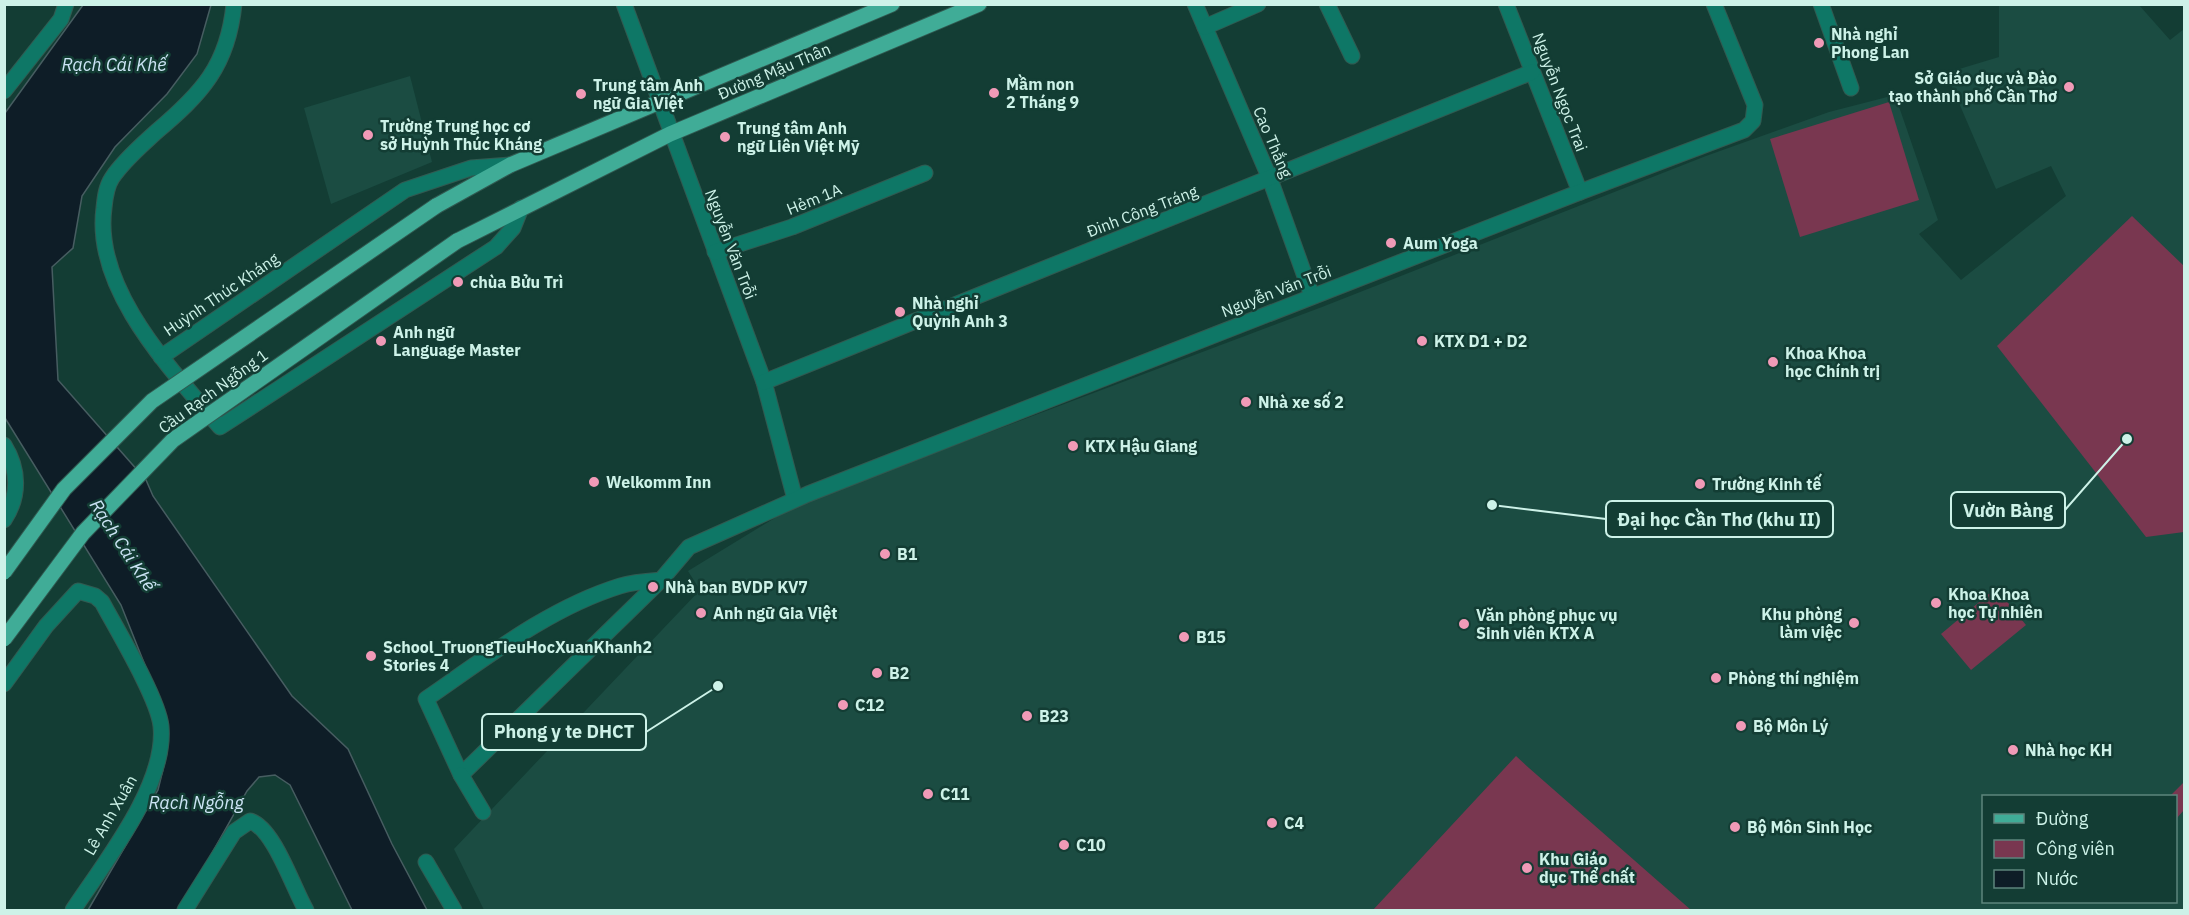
<svg xmlns="http://www.w3.org/2000/svg" width="2189" height="915" font-family="'IBM Plex Sans',sans-serif">
<style>
.built{fill:#1b4c42;fill-rule:evenodd}
.green{fill:#793750}
.water{fill:#0e1d27;stroke:#475d61;stroke-width:1.5}
.lines{fill:none;stroke-linecap:round;stroke-linejoin:round}
.minor-casing{stroke:#315a51;stroke-width:17}
.major-casing{stroke:#315a51;stroke-width:17}
.minor{stroke:#0e7766;stroke-width:15}
.major{stroke:#40ac97;stroke-width:15}
.major-bridge-casing{stroke:#315a51;stroke-width:17;stroke-linecap:butt}
.major-bridge{stroke:#40ac97;stroke-width:15}
.poi-dot{fill:#f09ab7;stroke:#133d34;stroke-width:2}
.labels{text-anchor:middle;dominant-baseline:central;stroke-width:5;stroke-linejoin:round;paint-order:stroke}
.poi-label{font-size:16px;font-weight:bold;fill:#cdf2e8;stroke:#133d34;text-anchor:start}
.street-label{font-size:16px;fill:#cdf2e8;stroke:#133d34}
.water-label{font-size:18px;font-style:italic;fill:#cce4f5;stroke:#133d34}
.leader{fill:none;stroke:#cdf2e8;stroke-width:2}
.callout-dot{fill:#cdf2e8;stroke:#133d34;stroke-width:2}
.callout{fill:#133d34;stroke:#cdf2e8;stroke-width:2}
.callout-label{font-size:18px;text-anchor:middle;font-weight:bold;fill:#cdf2e8}
</style>
<rect width="100%" height="100%" fill="#133d34"/>
<!-- built -->
<g class="built">
<path d="M1999 5H2139L2170 40 2184 29V910H484L454 849 700 590 688 571 783 513 818 497 1322 307 1706 156 1829 112 1895 95 1938 220 1919 234 1961 280 2066 196 2051 166 1996 189 1946 73 1999 57ZM1984 796H2176V902H1984Z"/>
<path d="M410 76 432 162 331 204 304 108Z"/>
</g>
<!-- green -->
<g class="green">
<path d="M1889 102 1919 200 1800 237 1770 139Z"/>
<path d="M2132 216 2184 266V532L2146 537 1997 346Z"/>
<path d="M1996 588 2026 625 1971 670 1941 634Z"/>
<path d="M1516 756 1529 768 1691 910H1373Z"/>
<path d="M2184 782V810L2176 819V796H2170Z"/>
</g>
<!-- water -->
<path class="water" d="M83 5H211L197 54 167 94 115 147 82 196 73 248 52 267 58 380 146 480 153 496 292 696 348 749 392 844 427 910H352L290 785 275 775 259 777 247 791 180 910H88L158 790 167 753 166 718 121 605 5 418V113Z"/>
<g class="lines">
<!-- minor casing -->
<g class="minor-casing">
<g id="minor">
<path d="M234 4C228 66 201 94 156 132 142 145 123 161 112 178 106 187 105 198 104 208 93 289 171 369 220 427L496 247 513 228 521 208"/>
<path d="M624 4 764 382 795 499"/>
<path d="M1195 4 1270 179 1312 296"/>
<path d="M1327 4 1352 56"/>
<path d="M1506 4 1580 192"/>
<path d="M1821 4 1851 88"/>
<path d="M1205 27 1258 4"/>
<path d="M4 91 61 19 66 4"/>
<path d="M715 252 792 227 925 173"/>
<path d="M161 357 405 190 471 168 510 165"/>
<path d="M764 382 1532 72"/>
<path d="M4 445C19 469 20 496 4 520"/>
<path d="M661 580C648 581 633 582 620 586 549 608 487 657 426 699L461 775 661 580 689 547 808 494 1580 192 1744 130 1753 121 1755 105 1714 4"/>
<path d="M4 684 46 626 78 591 95 596 102 602C117 630 158 698 161 726 167 785 104 863 73 910"/>
<path d="M461 775 483 812"/>
<path d="M426 862 454 910"/>
<path d="M185 910 234 832 250 821C274 828 293 888 306 910"/>
</g>
</g>
<!-- major casing -->
<g class="major-casing">
<g id="major">
<path d="M436 206 510 165 892 4"/>
<path d="M457 241 670 134 979 4"/>
</g>
</g>
<!-- minor -->
<use href="#minor" class="minor"/>
<!-- major -->
<use href="#major" class="major"/>
<!-- major-bridge casing -->
<g class="major-bridge-casing">
<g id="major-bridge">
<path d="M4 572 64 489 152 401 436 206"/>
<path d="M4 639 83 533 173 440 457 241"/>
</g>
</g>
<!-- major-bridge -->
<use href="#major-bridge" class="major-bridge"/>
</g>
<!-- markers -->
<g class="poi-dot">
<circle cx="1819" cy="43" r="6"/>
<circle cx="2069" cy="87" r="6"/>
<circle cx="994" cy="93" r="6"/>
<circle cx="581" cy="94" r="6"/>
<circle cx="368" cy="135" r="6"/>
<circle cx="725" cy="137" r="6"/>
<circle cx="1391" cy="243" r="6"/>
<circle cx="458" cy="282" r="6"/>
<circle cx="900" cy="312" r="6"/>
<circle cx="381" cy="341" r="6"/>
<circle cx="1422" cy="341" r="6"/>
<circle cx="1773" cy="362" r="6"/>
<circle cx="1246" cy="402" r="6"/>
<circle cx="1073" cy="446" r="6"/>
<circle cx="594" cy="482" r="6"/>
<circle cx="1700" cy="484" r="6"/>
<circle cx="885" cy="554" r="6"/>
<circle cx="653" cy="587" r="6"/>
<circle cx="1936" cy="603" r="6"/>
<circle cx="701" cy="613" r="6"/>
<circle cx="1854" cy="623" r="6"/>
<circle cx="1464" cy="624" r="6"/>
<circle cx="1184" cy="637" r="6"/>
<circle cx="371" cy="656" r="6"/>
<circle cx="877" cy="673" r="6"/>
<circle cx="1716" cy="678" r="6"/>
<circle cx="843" cy="705" r="6"/>
<circle cx="1027" cy="716" r="6"/>
<circle cx="1741" cy="726" r="6"/>
<circle cx="2013" cy="750" r="6"/>
<circle cx="928" cy="794" r="6"/>
<circle cx="1272" cy="823" r="6"/>
<circle cx="1735" cy="827" r="6"/>
<circle cx="1064" cy="845" r="6"/>
<circle cx="1527" cy="868" r="6"/>
</g>
<g class="labels">
<!-- poi labels -->
<g class="poi-label">
<text x="1831" y="34">Nhà nghỉ<tspan x="1831" dy="18">Phong Lan</tspan></text>
<text x="2057" y="78" text-anchor="end">Sở Giáo dục và Đào<tspan x="2057" dy="18">tạo thành phố Cần Thơ</tspan></text>
<text x="1006" y="84">Mầm non<tspan x="1006" dy="18">2 Tháng 9</tspan></text>
<text x="593" y="85">Trung tâm Anh<tspan x="593" dy="18">ngữ Gia Việt</tspan></text>
<text x="380" y="126">Trường Trung học cơ<tspan x="380" dy="18">sở Huỳnh Thúc Kháng</tspan></text>
<text x="737" y="128">Trung tâm Anh<tspan x="737" dy="18">ngữ Liên Việt Mỹ</tspan></text>
<text x="1403" y="243">Aum Yoga</text>
<text x="470" y="282">chùa Bửu Trì</text>
<text x="912" y="303">Nhà nghỉ<tspan x="912" dy="18">Quỳnh Anh 3</tspan></text>
<text x="393" y="332">Anh ngữ<tspan x="393" dy="18">Language Master</tspan></text>
<text x="1434" y="341">KTX D1 + D2</text>
<text x="1785" y="353">Khoa Khoa<tspan x="1785" dy="18">học Chính trị</tspan></text>
<text x="1258" y="402">Nhà xe số 2</text>
<text x="1085" y="446">KTX Hậu Giang</text>
<text x="606" y="482">Welkomm Inn</text>
<text x="1712" y="484">Trường Kinh tế</text>
<text x="897" y="554">B1</text>
<text x="665" y="587">Nhà ban BVDP KV7</text>
<text x="1948" y="594">Khoa Khoa<tspan x="1948" dy="18">học Tự nhiên</tspan></text>
<text x="713" y="613">Anh ngữ Gia Việt</text>
<text x="1842" y="614" text-anchor="end">Khu phòng<tspan x="1842" dy="18">làm việc</tspan></text>
<text x="1476" y="615">Văn phòng phục vụ<tspan x="1476" dy="18">Sinh viên KTX A</tspan></text>
<text x="1196" y="637">B15</text>
<text x="383" y="647">School_TruongTieuHocXuanKhanh2<tspan x="383" dy="18">Stories 4</tspan></text>
<text x="889" y="673">B2</text>
<text x="1728" y="678">Phòng thí nghiệm</text>
<text x="855" y="705">C12</text>
<text x="1039" y="716">B23</text>
<text x="1753" y="726">Bộ Môn Lý</text>
<text x="2025" y="750">Nhà học KH</text>
<text x="940" y="794">C11</text>
<text x="1284" y="823">C4</text>
<text x="1747" y="827">Bộ Môn Sinh Học</text>
<text x="1076" y="845">C10</text>
<text x="1539" y="859">Khu Giáo<tspan x="1539" dy="18">dục Thể chất</tspan></text>
</g>
<!-- street labels -->
<g class="street-label">
<text transform="translate(774 71) rotate(-23)">Đường Mậu Thân</text>
<text transform="translate(1560 92) rotate(69)">Nguyễn Ngọc Trai</text>
<text transform="translate(1273 142) rotate(67)">Cao Thắng</text>
<text transform="translate(814 199) rotate(-22)">Hẻm 1A</text>
<text transform="translate(1142 211) rotate(-21)">Đinh Công Tráng</text>
<text transform="translate(731 244) rotate(69)">Nguyễn Văn Trỗi</text>
<text transform="translate(1276 291) rotate(-21)">Nguyễn Văn Trỗi</text>
<text transform="translate(221 294) rotate(-34)">Huỳnh Thúc Kháng</text>
<text transform="translate(213 391) rotate(-36)">Cầu Rạch Ngỗng 1</text>
<text transform="translate(110 815) rotate(-60)">Lê Anh Xuân</text>
</g>
<!-- water labels -->
<g class="water-label">
<text x="114" y="64">Rạch Cái Khế</text>
<text transform="translate(123 545) rotate(57)">Rạch Cái Khế</text>
<text x="196" y="802">Rạch Ngỗng</text>
</g>
</g>
<!-- callouts -->
<path class="leader" d="M2127 439L2065 510M1492 505L1606 519M718 686L646 732"/>
<g class="callout-dot">
<circle cx="2127" cy="439" r="6"/>
<circle cx="1492" cy="505" r="6"/>
<circle cx="718" cy="686" r="6"/>
</g>
<g class="callout">
<rect x="1951" y="492" width="114" height="36" rx="6"/>
<rect x="1606" y="501" width="227" height="36" rx="6"/>
<rect x="482" y="714" width="164" height="36" rx="6"/>
</g>
<g class="callout-label">
<text x="2008" y="517">Vườn Bàng</text>
<text x="1719" y="526">Đại học Cần Thơ (khu II)</text>
<text x="564" y="738">Phong y te DHCT</text>
</g>
<!-- border -->
<rect width="2189" height="915" fill="none" stroke="#cdf2e8" stroke-width="12"/>
<!-- legend -->
<rect x="1982" y="795" width="195" height="108" fill="#133d34" stroke="#5d857c" stroke-width="1.5"/>
<rect x="1994" y="814" width="30" height="9" fill="#40ac97" stroke="#5d857c" stroke-width="1.5"/>
<text x="2036" y="825" font-size="18" fill="#cdf2e8">Đường</text>
<rect x="1994" y="840" width="30" height="18" fill="#793750" stroke="#5d857c" stroke-width="1.5"/>
<text x="2036" y="855" font-size="18" fill="#cdf2e8">Công viên</text>
<rect x="1994" y="870" width="30" height="18" fill="#0e1d27" stroke="#5d857c" stroke-width="1.5"/>
<text x="2036" y="885" font-size="18" fill="#cdf2e8">Nước</text>
</svg>
